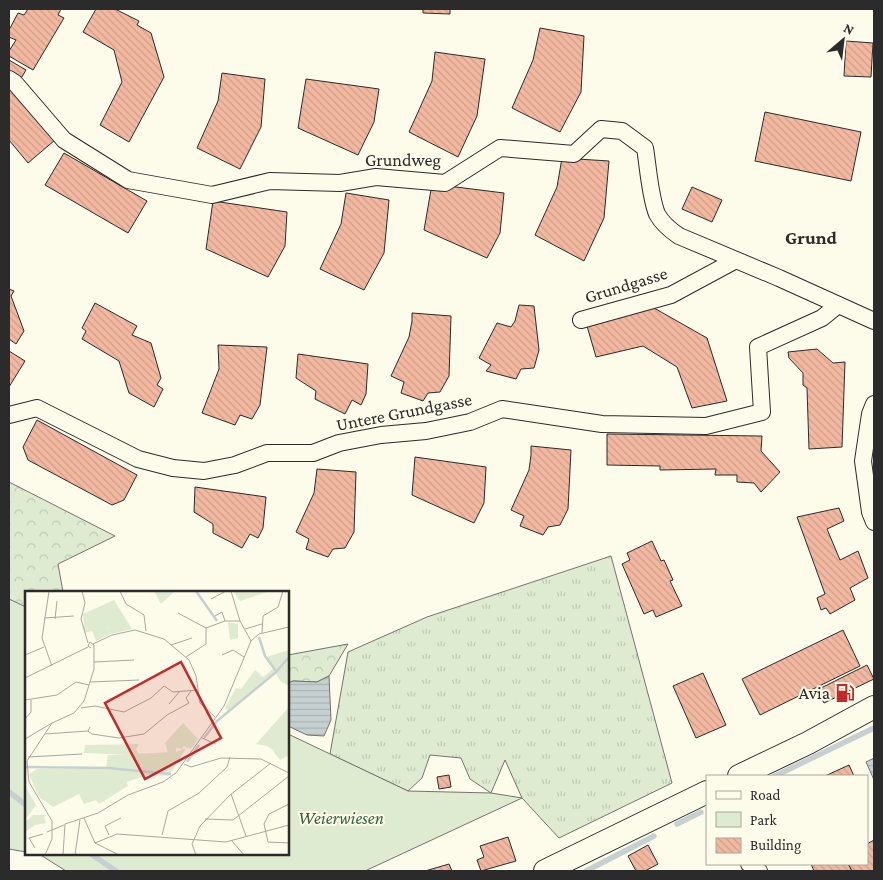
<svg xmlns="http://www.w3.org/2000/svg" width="883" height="880" font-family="'Crimson Pro',serif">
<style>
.grass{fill:url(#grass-tufts);stroke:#74746e}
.forest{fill:url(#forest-crowns);stroke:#74746e}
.park{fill:#deebd1;stroke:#74746e}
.water{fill:url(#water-rules);stroke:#74746e}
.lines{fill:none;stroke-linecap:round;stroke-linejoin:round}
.stream{stroke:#c7d0d0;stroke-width:5.5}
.building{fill:url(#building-back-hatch);stroke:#2b2b2b}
.minor-casing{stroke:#2b2b2b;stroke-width:18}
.secondary-casing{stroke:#2b2b2b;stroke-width:24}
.minor{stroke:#fdfbea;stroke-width:16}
.secondary{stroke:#fdfbea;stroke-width:22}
.labels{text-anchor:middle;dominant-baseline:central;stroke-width:4;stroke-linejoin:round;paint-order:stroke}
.street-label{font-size:18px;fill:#2b2b2b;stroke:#fdfbea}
.poi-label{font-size:18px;fill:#2b2b2b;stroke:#fdfbea;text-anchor:end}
.park-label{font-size:18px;font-style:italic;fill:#34623c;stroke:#fdfbea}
.neighbourhood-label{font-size:19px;font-weight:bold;fill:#2b2b2b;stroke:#fdfbea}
.inset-river{fill:none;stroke:#c7d0d0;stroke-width:2.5}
.inset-road{fill:none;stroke:#a9a89e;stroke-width:1}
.view{fill:#c62828;fill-opacity:0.15;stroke:#c62828;stroke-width:2.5}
.inset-edge{fill:none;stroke:#2b2b2b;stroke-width:2.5}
</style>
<defs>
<pattern id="grass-tufts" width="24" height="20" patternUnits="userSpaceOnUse" patternTransform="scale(1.25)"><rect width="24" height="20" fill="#deebd1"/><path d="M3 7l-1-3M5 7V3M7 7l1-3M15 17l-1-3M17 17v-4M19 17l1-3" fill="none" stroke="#bfcab4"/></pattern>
<pattern id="forest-crowns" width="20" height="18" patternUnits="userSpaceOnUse" patternTransform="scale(1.25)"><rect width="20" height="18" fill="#deebd1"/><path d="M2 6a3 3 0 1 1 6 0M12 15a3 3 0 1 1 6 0" fill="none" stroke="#bfcab4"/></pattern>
<pattern id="water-rules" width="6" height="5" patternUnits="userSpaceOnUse" patternTransform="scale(1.25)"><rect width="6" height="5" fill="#c7d0d0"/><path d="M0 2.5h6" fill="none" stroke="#abb3b3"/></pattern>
<pattern id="building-back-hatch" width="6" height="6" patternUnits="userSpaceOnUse" patternTransform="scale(1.25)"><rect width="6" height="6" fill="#f2b8a0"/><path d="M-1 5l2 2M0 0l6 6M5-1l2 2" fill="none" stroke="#d09e8a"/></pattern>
</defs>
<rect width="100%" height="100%" fill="#fdfbea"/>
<!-- grass -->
<path class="grass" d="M611 556 672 783 559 838 522 798 505 760 491 793 470 779 461 758 430 755 422 778 408 791 330 754 348 652 427 617Z"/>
<!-- forest -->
<g class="forest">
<path d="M9 482 115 536 58 564 63 592H26V616L9 608Z"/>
<path d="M348 644 329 676 317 682 293 681 288 683V655Z"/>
</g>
<!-- park -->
<g class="park">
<path d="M9 599 26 607V852L9 849Z"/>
<path d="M288 734 408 791 491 793 522 798 365 871H66L39 854H288Z"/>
</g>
<!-- water -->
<g class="water">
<path d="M329 676 331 720 324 736 307 735 288 726V683L293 681 317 682Z"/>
<path d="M874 758V780L866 762Z"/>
</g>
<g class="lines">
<!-- stream -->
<g class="stream">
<path d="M775 776 874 728"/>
<path d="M9 792 26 805"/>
<path d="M677 824 701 812"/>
<path d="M91 854 116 871"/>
<path d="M586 871 654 836"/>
</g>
</g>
<!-- building -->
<g class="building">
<path d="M28 9H61L58 15 64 18 33 70 9 56V51L16 40 9 37V30L18 13 24 15Z"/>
<path d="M96 9H115L139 21 137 25 151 33 164 77 129 142 100 125 122 82 114 50 83 32Z"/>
<path d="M423 9H450V14L423 13Z"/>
<path d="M540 28 584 36 581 92 560 132 512 108 533 60Z"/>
<path d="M846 41 873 43 871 77 844 76Z"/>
<path d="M435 52 485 59 477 116 458 157 409 132 432 81Z"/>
<path d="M9 60 26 70 20 80 9 73Z"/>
<path d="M222 73 265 79 261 127 240 169 197 148 218 101Z"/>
<path d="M306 79 379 89 374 122 358 155 298 128Z"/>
<path d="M9 86 55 140 28 163 9 140Z"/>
<path d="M765 112 861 132 851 181 755 161Z"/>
<path d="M64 153 147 201 128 233 45 185Z"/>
<path d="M562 158 609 161 604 218 584 261 535 235 557 187Z"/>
<path d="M432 184 504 193 500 233 487 258 424 230Z"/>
<path d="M692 187 722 200 712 222 682 209Z"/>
<path d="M346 193 389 200 384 253 364 290 320 269 341 224Z"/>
<path d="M213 201 287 212 285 246 268 277 206 249Z"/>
<path d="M9 289 14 291 11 296 24 331 16 344 9 339Z"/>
<path d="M95 303 137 326 132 335 151 343 161 378 157 385 163 389 154 407 129 393 119 361 82 339 86 331 82 328Z"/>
<path d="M519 305 534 306 539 350 534 368 521 369 516 379 486 371 491 365 479 358 497 323 511 327 515 321Z"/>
<path d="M654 308 707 338 727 401 692 408 677 367 643 346 596 357 587 326Z"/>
<path d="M412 313 451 316 449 376 440 392 428 393 423 401 401 393 404 382 391 376 409 337 412 321Z"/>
<path d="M218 345 267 347 260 405 252 419 240 415 235 425 202 413 219 369Z"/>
<path d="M817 349 833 363 845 362 842 447 809 449 807 388 803 385V373L789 358 788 352Z"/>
<path d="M9 351 25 361 9 387Z"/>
<path d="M298 354 368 364 366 394 361 405 352 400 345 414 315 399 316 391 296 378Z"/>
<path d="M37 420 137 475 124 500 112 505 28 460 23 447Z"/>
<path d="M607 434 762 436 761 451 780 472 761 492 754 483 737 482V475H715L716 469 660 470V466L607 465Z"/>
<path d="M531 446 571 450 568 509 560 525 548 527 543 535 520 526 524 516 511 510 529 470 531 455Z"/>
<path d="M415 457 486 467 484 503 474 523 412 495Z"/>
<path d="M317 469 356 472 354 532 345 548 333 549 328 557 306 549 309 539 296 532 314 493Z"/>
<path d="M195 487 266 497 263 528 258 538 250 534 242 548 213 533V524L194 512Z"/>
<path d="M839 508 844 521 827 529 840 560 858 551 868 578 850 588 855 600 830 614 826 608 821 610 817 598 825 594 797 517Z"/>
<path d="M652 541 661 561 664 560 673 580 670 581 682 606 656 617 653 610 644 614 622 564 630 560 627 553Z"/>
<path d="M843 630 860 666 760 715 742 679Z"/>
<path d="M867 665 874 679 824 703 817 690Z"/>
<path d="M703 673 726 725 696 738 673 686Z"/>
<path d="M849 765 854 776H825Z"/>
<path d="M449 775 451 787 439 789 437 777Z"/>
<path d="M508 837 516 861 481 871 477 860 484 857 480 846Z"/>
<path d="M874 840V871H852L848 864H867V844Z"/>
<path d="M648 845 658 864 645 871H636L628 856Z"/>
<path d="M449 864 452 871H425Z"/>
<path d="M811 864H848L852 871H814Z"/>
</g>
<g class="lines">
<!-- minor casing -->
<g class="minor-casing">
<g id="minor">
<path d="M9 79 15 83 64 140 128 180 212 195 270 181 340 183 376 177 445 183 500 148 574 154 601 129 622 131 645 148C648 166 650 197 657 214 662 223 670 230 679 236L779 278 874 321"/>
<path d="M581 320 671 295 736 260"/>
<path d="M874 404 870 414 863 461 870 512 874 522"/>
<path d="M9 415 37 408 138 459 173 468 204 471 235 465 267 453H313L339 443 381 435 426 431 470 422 502 409 602 424 706 426 762 412 758 347 822 318 838 305"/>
<path d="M749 864 759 871"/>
</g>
</g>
<!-- secondary casing -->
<g class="secondary-casing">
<g id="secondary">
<path d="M739 776 808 743 874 707"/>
<path d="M545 871 707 792"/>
</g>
</g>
<!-- minor -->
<use href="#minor" class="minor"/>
<!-- secondary -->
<use href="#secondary" class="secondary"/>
</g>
<!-- icons -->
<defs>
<g id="fuel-bare" transform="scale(1.5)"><path d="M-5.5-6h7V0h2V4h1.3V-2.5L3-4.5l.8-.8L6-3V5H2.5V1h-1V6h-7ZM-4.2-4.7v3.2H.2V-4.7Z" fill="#c62828" stroke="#fdfbea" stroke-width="2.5" paint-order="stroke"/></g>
</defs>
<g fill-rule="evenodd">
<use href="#fuel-bare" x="845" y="693"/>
</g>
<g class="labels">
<!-- street labels -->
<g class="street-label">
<text x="403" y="160">Grundweg</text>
<text transform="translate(626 285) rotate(-17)">Grundgasse</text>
<text transform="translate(404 412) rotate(-11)">Untere Grundgasse</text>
</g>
<!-- poi labels -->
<g class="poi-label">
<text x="830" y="693">Avia</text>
</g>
<!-- park labels -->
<g class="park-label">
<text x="341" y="818">Weierwiesen</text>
</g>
<!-- neighbourhood labels -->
<g class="neighbourhood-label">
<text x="811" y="237">Grund</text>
</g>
</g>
<!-- overview -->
<g transform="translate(25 591)">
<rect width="264" height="264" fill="#fdfbea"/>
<path d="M129 0H150L136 13ZM208 0H245L215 10ZM89 9 107 38 86 43 83 36 59 42 58 23ZM264 59V95L255 90 250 81 203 120 200 117 211 97 216 98 230 79 238 86 249 77 241 66ZM264 116V164L255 169 248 160 250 157 248 159 242 155 231 153ZM158 132 173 148 166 158 158 155V158L151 157V161L143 162 140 152Z" fill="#deebd1"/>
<path d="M114 153 111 158 115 164 59 162 60 154Z" fill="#deebd1"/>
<path d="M203 31 213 33V47L205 49ZM83 36 86 43 71 50 67 39ZM161 157 144 185 122 184 102 191 103 195 74 213 71 209 59 213 54 203 28 216 14 206 4 183 12 178H81L83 164 151 161ZM0 195 11 214 0 229Z" fill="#deebd1"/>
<path d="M8 224H22L19 226 21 232 10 234 0 241V231Z" fill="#deebd1"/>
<path class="inset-river" d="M171 0 192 30M234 46 240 65 251 80M179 147 192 130 251 81 264 66M162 171 174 154M0 176 83 177 146 183"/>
<path class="inset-road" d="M24 0 17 47 27 75M57 0 60 12 56 28 63 52M95 0 101 13 119 24 121 40M206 0 215 30 226 50M186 8 201 0M153 22 181 37M190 25 197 21 200 30M19 27 49 25M30 28 32 10M220 38 237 33M237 42 238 25 253 16 258 0M68 53 87 44 110 39 139 48 164 69 171 85 175 112 190 126M146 54 167 47M0 64 19 56M197 64 208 59 219 66M161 66 181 53V37L200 30H215M69 71 109 69M0 87 63 56M65 91 114 89M0 109 32 104 51 91 64 94M144 113 155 100M56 117 70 115 99 121 126 107 139 95 148 101 173 99M0 128 6 121V109M63 140 67 143 94 147 119 143 142 124 164 112 161 107 166 100M20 143 63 140 65 136M177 147 191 153M0 148 27 132M3 166 57 163M159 173 166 176 196 167 236 168 264 182M206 203 221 245M264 213 244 223 239 233 243 251 264 252M59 227 70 252 94 264M180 228 208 229 264 185M22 241 39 234M84 244 80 235 96 227M137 244 143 220 174 202 202 176 205 166M207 250 219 264M70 252 92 243 201 251 264 234M10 257 4 247 18 243M20 264 27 248V230L4 191 2 170 27 132 49 122 59 110 69 78V54L65 51 63 55 66 57M38 264 40 233 73 222 103 204 138 191 151 182 199 115 226 50 234 43 264 36M50 264 55 229M171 264 167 253 175 235 205 204 246 172"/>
<path class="view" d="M156 71 196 147 120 188 80 112Z"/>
<rect width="264" height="264" class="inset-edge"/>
</g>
<!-- border -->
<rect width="883" height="880" fill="none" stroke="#2b2b2b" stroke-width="20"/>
<!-- legend -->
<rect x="706" y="775" width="162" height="90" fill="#fdfbea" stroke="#a9a89e"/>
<rect x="716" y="791" width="25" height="8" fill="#fdfbea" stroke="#a9a89e"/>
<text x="750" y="800" font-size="15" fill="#2b2b2b">Road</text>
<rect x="716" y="812" width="25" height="15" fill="#deebd1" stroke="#a9a89e"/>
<text x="750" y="825" font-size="15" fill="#2b2b2b">Park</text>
<rect x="716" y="838" width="25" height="15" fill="url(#building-back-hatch)" stroke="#a9a89e"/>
<text x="750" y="850" font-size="15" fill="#2b2b2b">Building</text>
<!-- north arrow -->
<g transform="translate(843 40) rotate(28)" stroke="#fdfbea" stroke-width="4" paint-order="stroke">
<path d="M0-4L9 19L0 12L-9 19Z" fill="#2b2b2b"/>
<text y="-8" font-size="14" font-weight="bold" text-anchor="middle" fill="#2b2b2b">N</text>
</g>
</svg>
